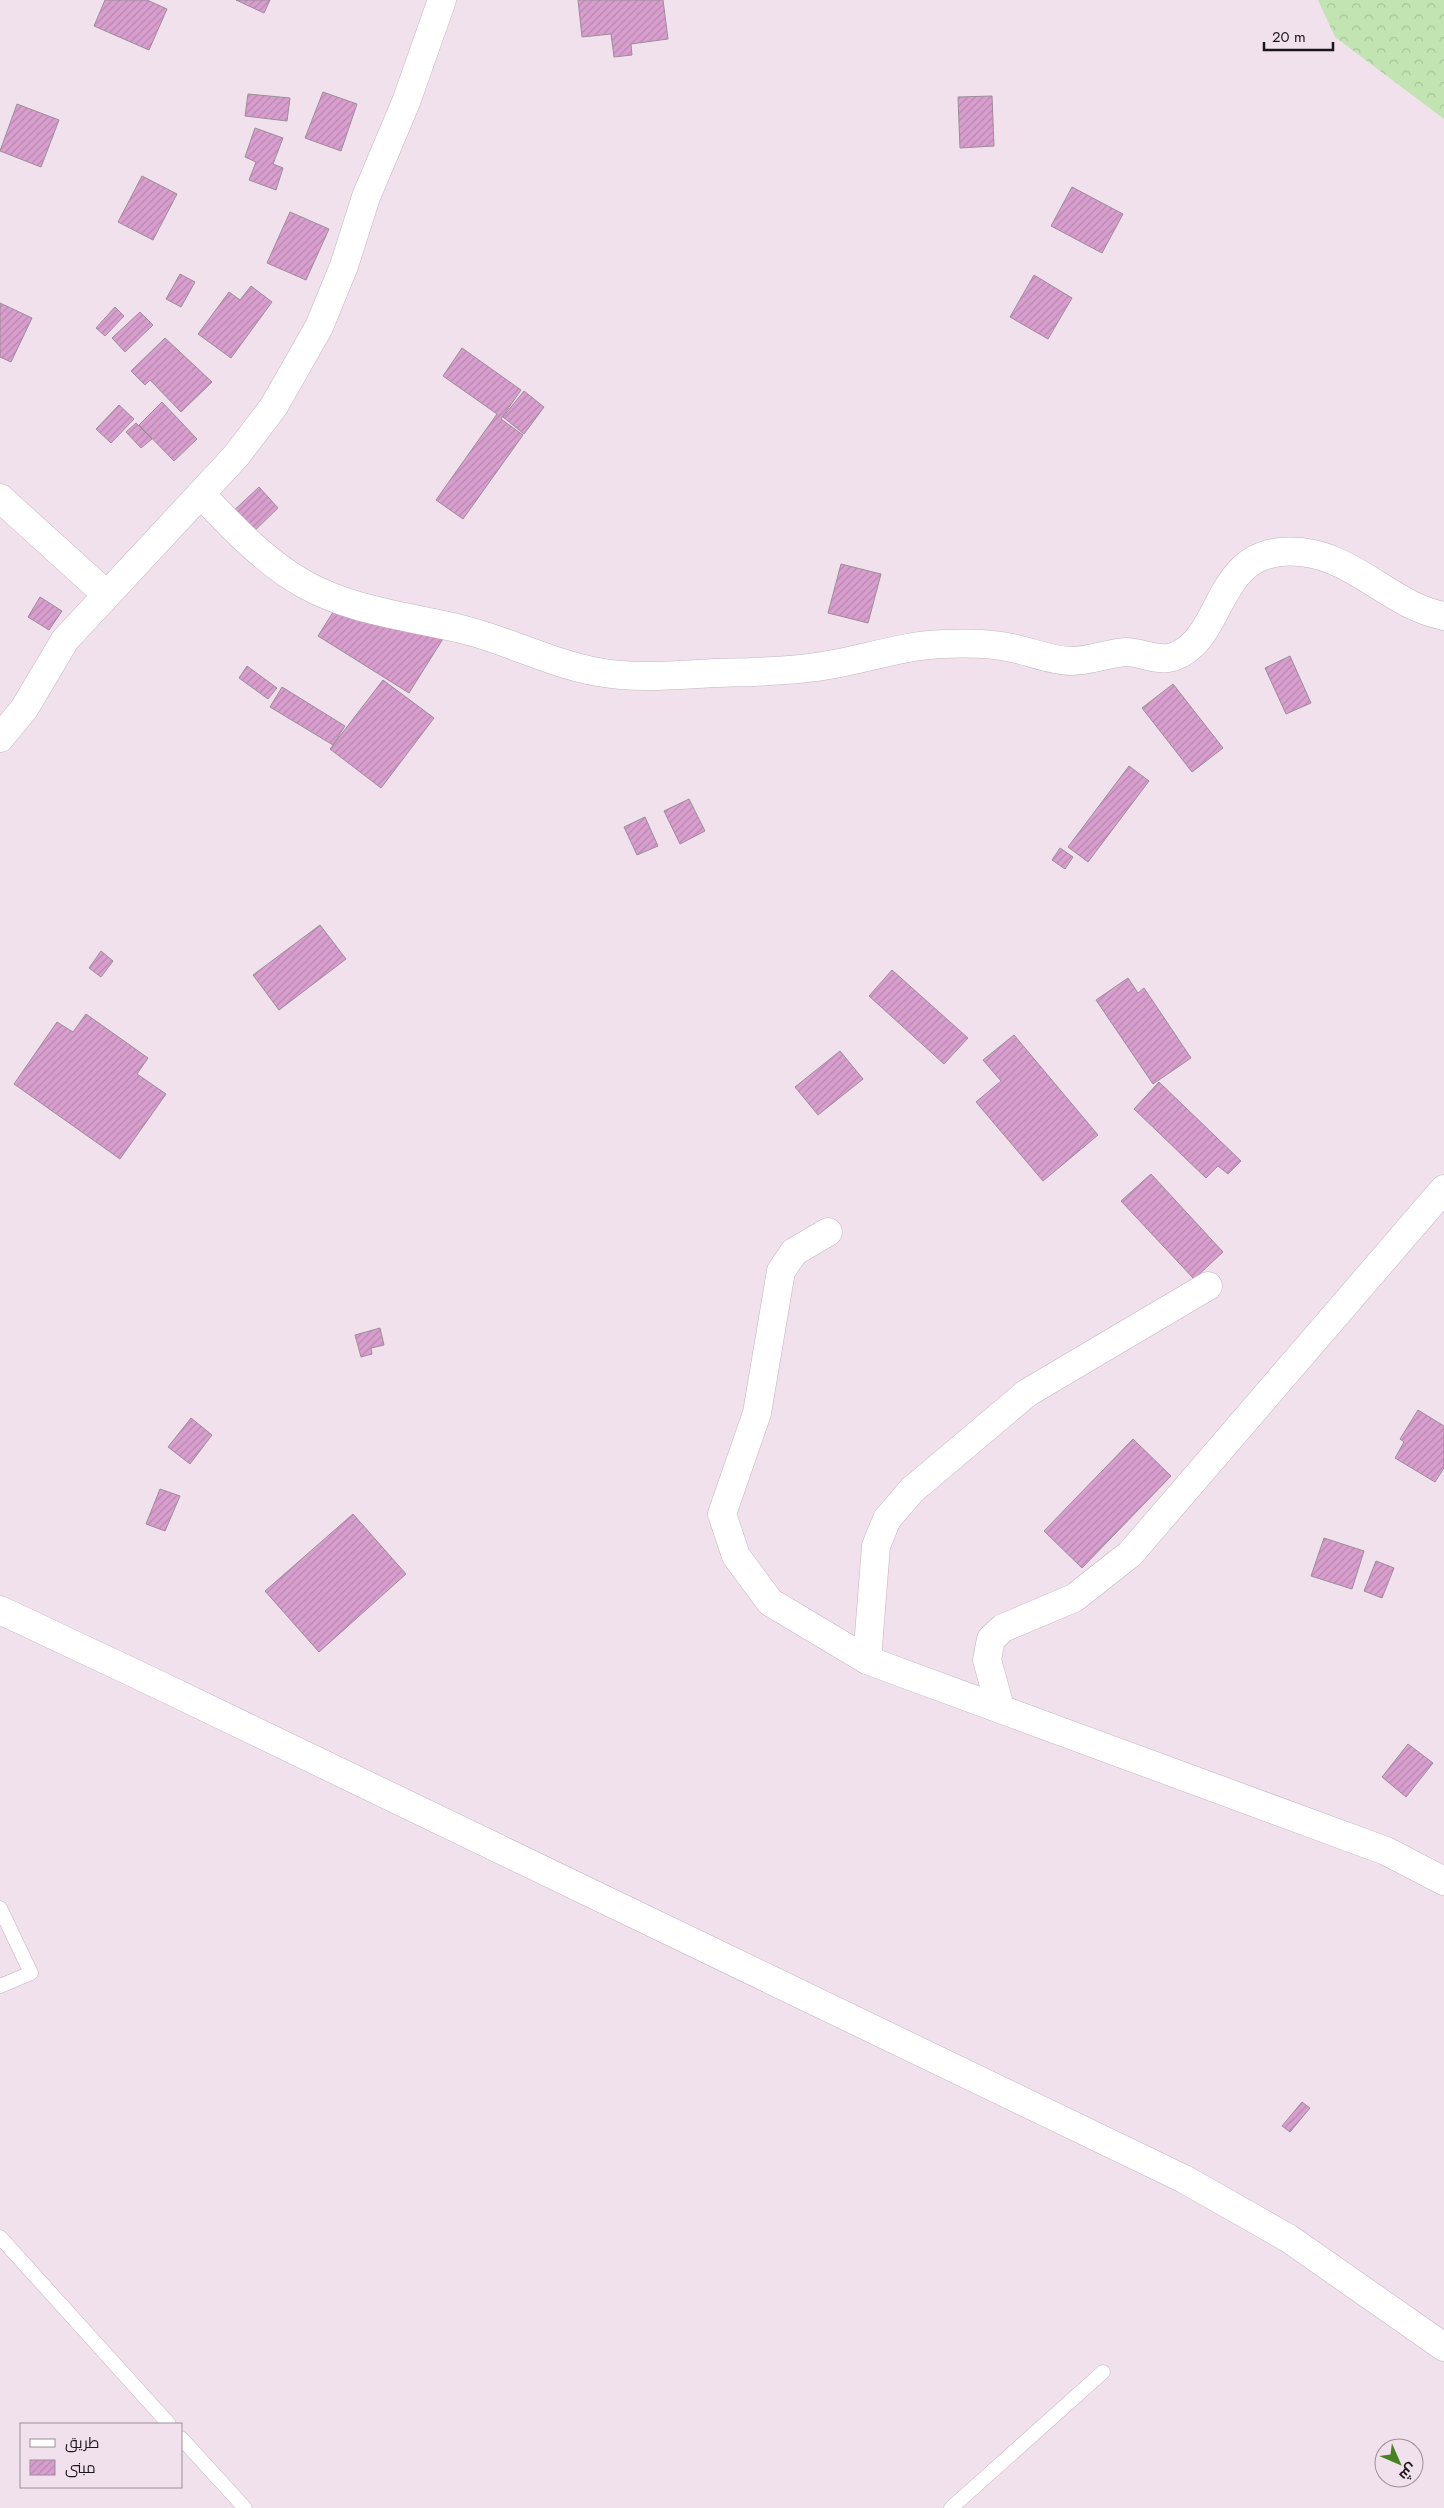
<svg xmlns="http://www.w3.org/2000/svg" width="1444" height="2508" font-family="Jost,Cairo,sans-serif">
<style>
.forest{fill:url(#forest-crowns)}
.building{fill:url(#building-hatch);stroke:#9c8d99}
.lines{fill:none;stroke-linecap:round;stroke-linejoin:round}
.lane-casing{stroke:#c3b4c0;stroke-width:15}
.street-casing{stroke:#c3b4c0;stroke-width:29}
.secondary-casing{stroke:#c3b4c0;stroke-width:29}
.lane{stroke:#fff;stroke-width:14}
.street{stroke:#fff;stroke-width:28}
.secondary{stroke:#fff;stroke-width:28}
</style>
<defs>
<pattern id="forest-crowns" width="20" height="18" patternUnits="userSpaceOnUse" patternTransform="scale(1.25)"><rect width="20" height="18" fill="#c2e4b3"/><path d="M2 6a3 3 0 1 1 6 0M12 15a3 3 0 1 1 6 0" fill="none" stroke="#a6c399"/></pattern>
<pattern id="building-hatch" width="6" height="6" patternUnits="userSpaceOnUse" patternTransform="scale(1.25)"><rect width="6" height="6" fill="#d89ece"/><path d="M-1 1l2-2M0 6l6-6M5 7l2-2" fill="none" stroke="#b987b0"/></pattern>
</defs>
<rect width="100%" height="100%" fill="#f1e1ed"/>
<!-- forest -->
<path class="forest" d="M1318 0H1444V119L1335 37Z"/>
<!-- building -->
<g class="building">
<path d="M105 0H147L167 9 149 50 94 26Z"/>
<path d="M236 0H270L264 13Z"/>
<path d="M578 0H663L668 39 631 44 632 55 614 57 611 34 582 37Z"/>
<path d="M323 92 357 104 341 151 305 138Z"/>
<path d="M248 94 290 98 287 121 245 116Z"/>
<path d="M992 96 994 146 960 148 958 97Z"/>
<path d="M17 104 59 120 41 167 0 151Z"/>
<path d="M255 128 283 138 273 164 283 168 276 190 249 180 256 162 245 157Z"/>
<path d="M142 176 177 194 153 240 118 222Z"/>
<path d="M1072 187 1123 214 1102 253 1051 226Z"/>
<path d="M290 212 329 229 306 280 267 263Z"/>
<path d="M180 274 195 282 181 307 166 299Z"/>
<path d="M1034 275 1072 298 1048 339 1010 317Z"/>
<path d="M251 286 272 302 231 358 198 334 229 292 240 300Z"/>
<path d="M0 303 32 318 11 362 0 357Z"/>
<path d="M115 307 124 316 105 336 96 328Z"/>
<path d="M140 312 153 325 125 352 112 338Z"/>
<path d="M165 338 212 382 181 412 150 380 145 385 131 371Z"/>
<path d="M462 348 521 390 501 419 523 435 463 519 436 500 497 414 443 376Z"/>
<path d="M524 391 544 407 524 434 503 417Z"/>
<path d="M162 402 197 439 174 461 139 425Z"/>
<path d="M119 405 134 419 111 443 96 429Z"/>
<path d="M136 423 152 439 141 448 126 432Z"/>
<path d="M259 487 278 508 249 536 229 515Z"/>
<path d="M841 564 881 574 868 623 828 613Z"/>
<path d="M347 590 446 634 409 693 318 636Z"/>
<path d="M40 597 62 611 49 630 28 617Z"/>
<path d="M1290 656 1311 703 1286 714 1265 668Z"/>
<path d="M247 666 277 688 268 699 239 678Z"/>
<path d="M383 680 434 718 381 788 330 749Z"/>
<path d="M1173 684 1223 748 1192 772 1142 708Z"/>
<path d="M282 687 345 726 333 745 270 707Z"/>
<path d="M1129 766 1149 781 1088 862 1068 847Z"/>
<path d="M689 799 705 831 680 844 664 811Z"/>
<path d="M645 817 658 846 637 855 624 827Z"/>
<path d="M1060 848 1073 857 1065 869 1052 860Z"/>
<path d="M320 925 346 959 279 1010 253 975Z"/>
<path d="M101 951 113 961 101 977 89 968Z"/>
<path d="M892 970 968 1038 944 1064 869 996Z"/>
<path d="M1128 978 1138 993 1144 988 1191 1058 1153 1084 1096 1000Z"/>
<path d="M86 1014 148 1058 137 1074 166 1094 120 1159 14 1084 57 1022 73 1032Z"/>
<path d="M1014 1035 1098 1135 1043 1181 976 1102 1001 1081 983 1060Z"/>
<path d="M840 1051 863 1079 818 1115 795 1087Z"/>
<path d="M1159 1082 1241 1161 1228 1174 1218 1166 1206 1178 1134 1109Z"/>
<path d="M1151 1174 1223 1252 1194 1279 1121 1201Z"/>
<path d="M380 1328 384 1345 371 1348 372 1354 361 1357 355 1335Z"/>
<path d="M1418 1410 1444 1426V1468L1435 1482 1395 1458 1404 1442 1400 1439Z"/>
<path d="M191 1418 212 1435 190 1464 168 1447Z"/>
<path d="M1133 1439 1171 1476 1082 1568 1044 1531Z"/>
<path d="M160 1489 180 1496 165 1531 146 1524Z"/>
<path d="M353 1514 406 1574 319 1652 265 1591Z"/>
<path d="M1324 1538 1364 1551 1352 1589 1311 1576Z"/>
<path d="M1376 1561 1394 1568 1382 1598 1364 1591Z"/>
<path d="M1408 1744 1433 1763 1406 1797 1382 1777Z"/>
<path d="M1302 2102 1310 2108 1290 2132 1282 2126Z"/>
</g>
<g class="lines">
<!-- lane casing -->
<g class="lane-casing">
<g id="lane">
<path d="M0 1908 31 1973 0 1986"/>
<path d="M0 2237 169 2424"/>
<path d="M181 2438 245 2508"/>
<path d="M951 2508 1103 2372"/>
</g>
</g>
<!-- street casing -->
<g class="street-casing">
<g id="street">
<path d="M201 494C231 526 265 562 304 584 352 611 407 616 461 629 507 640 552 664 598 672 635 679 676 675 714 673 748 672 782 672 816 667 859 662 900 645 944 644 966 643 990 643 1012 648 1032 652 1052 661 1072 661 1090 661 1108 653 1126 652 1141 652 1158 662 1173 657 1223 640 1214 558 1281 552 1349 546 1385 605 1444 616"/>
<path d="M0 498 106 594"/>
<path d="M0 738 24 709 65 640 236 456 274 406 319 327 344 266 366 197 406 102 442 0"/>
<path d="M828 1232 794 1252 781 1271 757 1413 722 1514 736 1556 770 1602 867 1660 1386 1851 1444 1881"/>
<path d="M867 1660 876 1546 887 1519 912 1490 1027 1393 1208 1286"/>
<path d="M1000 1707 987 1660 991 1639 1003 1628 1074 1598 1130 1554 1444 1189"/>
</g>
</g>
<!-- secondary casing -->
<g class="secondary-casing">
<path id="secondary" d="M0 1610 157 1684 1184 2179 1288 2238 1444 2347"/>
</g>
<!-- lane -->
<use href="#lane" class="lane"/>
<!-- street -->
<use href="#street" class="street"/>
<!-- secondary -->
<use href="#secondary" class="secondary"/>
</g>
<!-- legend -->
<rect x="20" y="2423" width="162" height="65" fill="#f1e1ed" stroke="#9b9099"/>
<rect x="30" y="2439" width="25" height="8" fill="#ffffff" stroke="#9b9099"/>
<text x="65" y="2448" font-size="15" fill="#1b161a">طريق</text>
<rect x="30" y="2460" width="25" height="15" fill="url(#building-hatch)" stroke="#9b9099"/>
<text x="65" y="2473" font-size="15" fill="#1b161a">مبنى</text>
<!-- north arrow -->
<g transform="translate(1399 2463) rotate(135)"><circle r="24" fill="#f1e1ed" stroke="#9b9099"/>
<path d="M0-4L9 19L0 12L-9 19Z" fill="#478320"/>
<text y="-8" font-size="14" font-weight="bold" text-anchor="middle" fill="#1b161a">ش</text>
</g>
<!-- scale -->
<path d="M1264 42v8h69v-8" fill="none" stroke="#1b161a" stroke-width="2.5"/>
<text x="1272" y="42" font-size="15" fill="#1b161a" stroke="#f1e1ed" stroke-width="4" paint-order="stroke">20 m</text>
</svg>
